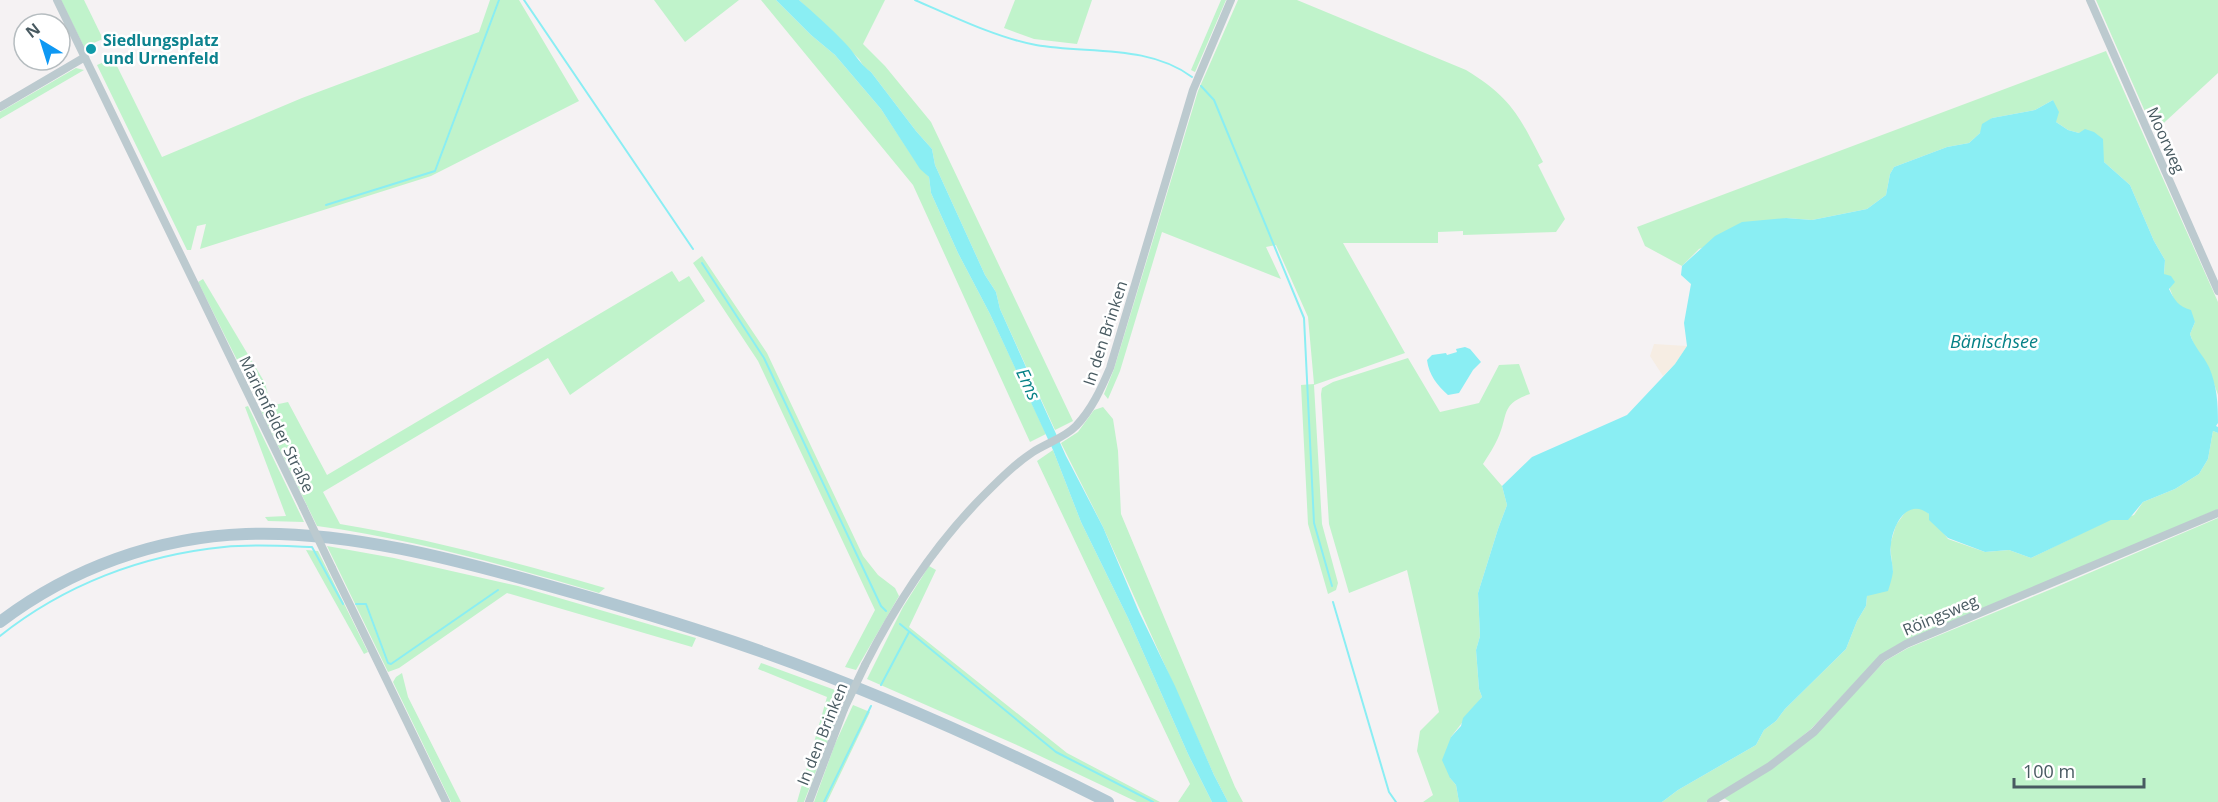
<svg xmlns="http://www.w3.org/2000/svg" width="2218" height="802" font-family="'Open Sans',sans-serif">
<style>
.green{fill:#c0f3cb}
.sand{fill:#f6ede3}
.water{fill:#8aeef3}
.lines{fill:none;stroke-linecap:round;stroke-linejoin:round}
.stream{stroke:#8aeef3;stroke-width:2}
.minor{stroke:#bccacf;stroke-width:8}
.primary{stroke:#b1c7d2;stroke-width:12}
.minor-bridge{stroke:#bccacf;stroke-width:8}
.culture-dot{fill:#0f9aa8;stroke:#fff;stroke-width:2}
.labels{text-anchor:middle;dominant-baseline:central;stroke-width:5;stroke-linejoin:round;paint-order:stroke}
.culture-label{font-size:16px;font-weight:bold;fill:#0d838f;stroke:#fff;text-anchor:start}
.street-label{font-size:16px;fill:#485a61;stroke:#fff}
.water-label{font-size:18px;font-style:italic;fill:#068287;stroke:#fff}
</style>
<rect width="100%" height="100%" fill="#f5f2f3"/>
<!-- green -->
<g class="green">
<path d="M61 0H84L103 39 84 47Z"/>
<path d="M490 0H519L579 101 431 176 200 249 206 224 197 226 191 250H187L97 65 113 58 162 157 302 98 479 32Z"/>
<path d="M654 0H739L685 42Z"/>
<path d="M761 0H776L811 35 835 55 881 109 916 162 929 177 931 193 958 253 990 314 1046 434 1030 442 913 185Z"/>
<path d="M799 0H885L863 44 885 66 931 122 1073 421 1055 430 1000 309 996 292 985 275 935 165 932 149 916 131 871 72 864 67 859 59Z"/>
<path d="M1015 0H1092L1077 44 1034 39 1004 28Z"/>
<path d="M1221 0H1226L1195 72 1191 70Z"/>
<path d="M1238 0H1297L1466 70C1512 98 1519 116 1543 162L1538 165 1565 219 1556 232 1463 235V231L1438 232V243H1343L1405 353 1314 385 1322 524 1338 583 1336 590 1328 594 1308 524 1301 385 1314 384 1308 317 1276 245 1266 247 1281 279 1162 232 1120 371 1108 399 1104 394 1114 369 1198 91Z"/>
<path d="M2096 0H2218V73L2154 132Z"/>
<path d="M2106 51 2218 302V395L2208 366 2194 345 2190 334 2195 322 2175 302 2164 274 2165 260 2154 241 2130 185 2104 162 2079 133 2068 130 2056 122 2053 100 2035 110 1992 118 1980 133 1969 143 1947 147 1894 167 1890 174 1886 195 1867 209 1812 220 1786 218 1699 249 1682 266 1645 246 1637 227Z"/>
<path d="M76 68 84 70 0 119V112Z"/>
<path d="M702 256 767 353 863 556 878 575 895 588 899 596 856 670 845 667 875 610 758 361 693 263Z"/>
<path d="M672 271 679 282 689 276 705 301 570 395 548 358 323 492 340 524C430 539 518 563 605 588L599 593C507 566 413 539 317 526L261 411 274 405 288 402 327 475Z"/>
<path d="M203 279 265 383 268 395 255 396 198 282Z"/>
<path d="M1408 358 1440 412 1479 403 1499 365 1519 364 1530 394C1500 404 1509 414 1498 438 1494 447 1488 456 1483 464L1502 486 1507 505 1498 529 1478 593 1480 636 1476 650 1479 689 1482 697 1451 737 1450 778 1456 785 1459 802H1423L1433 795 1417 751 1420 731 1439 712 1407 570 1349 593 1329 524 1321 394 1322 388 1333 382Z"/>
<path d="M248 406 304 522 268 521 265 517 286 516 245 407Z"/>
<path d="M1103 407 1113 419 1118 451 1121 514 1235 787 1243 802H1228L1214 775 1103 527 1061 443 1078 432 1094 410Z"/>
<path d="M2213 431 2218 433V509L1880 656 1811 729 1768 764 1706 802H1662L1678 790 1756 745 1764 730 1776 721 1785 709 1846 649 1857 621 1866 606 1867 596 1893 572 1890 545 1896 525 1906 511 1914 507 1923 509 1929 514 1948 539 1985 552 2009 550 2031 558 2111 519 2120 520 2134 515 2143 502 2175 489 2199 474 2208 459Z"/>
<path d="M1053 450 1081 522 1128 618 1188 754 1212 802H1178L1190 784 1037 461Z"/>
<path d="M2218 518V802H1730L1724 798 1815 734 1885 661 1908 648 2054 588Z"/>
<path d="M327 546 394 558 518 586 696 638 692 647 507 593 399 668 388 672Z"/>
<path d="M306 550 318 551 368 652 364 654Z"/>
<path d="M929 566 936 570 909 627 1067 753 1160 802H1137L1019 746 867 679 903 607Z"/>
<path d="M761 663 846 694 804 802H797L827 697 758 669Z"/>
<path d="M402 673 408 697 461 802H451L393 682 396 677Z"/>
<path d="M853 705 870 712 827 802H814L835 744Z"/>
</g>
<!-- sand -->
<path class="sand" d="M1654 344 1687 346 1675 364 1663 376 1650 356Z"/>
<!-- water -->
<g class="water">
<path d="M776 0H799C815 14 831 28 845 43 854 52 860 65 871 72L916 131 932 149 935 165 985 275 996 292 1000 309 1066 456 1103 527 1139 612 1175 686 1214 775 1228 802H1212L1188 754 1128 618 1081 522 1053 450 990 314 958 253 931 193 929 177 920 169 881 109 835 55 811 35Z"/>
<path d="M2053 100 2059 112 2056 122 2068 130 2079 133 2085 129 2094 132 2103 139 2104 162 2130 185 2154 241 2165 260 2164 274 2171 276 2175 282 2169 289C2175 301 2178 306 2191 310L2195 322 2190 334C2194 347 2203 355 2209 367 2217 386 2218 403 2218 423L2216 426 2218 427V433L2213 431 2208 459 2199 474 2175 489 2143 502 2128 520H2111L2031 558 2009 550 1985 552 1948 538 1929 520V514C1908 497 1893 524 1891 544 1889 553 1893 563 1893 572 1892 578 1890 585 1888 591L1867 596 1866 606 1857 621 1846 649 1785 709 1776 721 1764 730 1756 745 1678 790 1662 802H1459L1456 785 1450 778 1442 760 1451 737 1461 726 1463 718 1482 697 1479 689 1476 650 1480 636 1478 593 1498 529 1507 505 1502 486 1532 457 1627 415 1675 364 1687 346 1684 323 1691 284 1681 275 1682 266 1715 236 1742 222 1786 218 1812 220 1867 209 1886 195 1890 174 1894 167 1947 147 1969 143 1980 133 1982 124 1992 118 2035 110Z"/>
<path d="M1465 347 1470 349 1481 362 1473 370 1459 393 1448 395C1437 385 1429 375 1427 360L1432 355 1446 353 1447 355 1457 352 1456 349Z"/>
</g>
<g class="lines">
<!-- stream -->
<g class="stream">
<path d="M524 0 693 249"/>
<path d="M915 0C952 16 997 38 1036 45 1087 54 1148 44 1192 77"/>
<path d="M1201 86 1214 100 1304 318 1314 523 1332 586"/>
<path d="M326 205 435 171 499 0"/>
<path d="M702 263 764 358 881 606 886 611"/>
<path d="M1333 602 1389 792 1396 802"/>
<path d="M356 604H366L388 663 391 664 498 590"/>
<path d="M900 624 1056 752 1153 802"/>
<path d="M0 636C64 585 142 555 224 547 253 544 283 546 312 547L343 604"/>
<path d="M881 685 909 632"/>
<path d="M824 802 871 706"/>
</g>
<!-- minor -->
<g class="minor">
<path d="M57 0 303 507"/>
<path d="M2090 0 2218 291"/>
<path d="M0 107 85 57"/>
<path d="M332 568 446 802"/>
<path d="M865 665C897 602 935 544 985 494 1000 479 1015 464 1033 452 1047 443 1064 438 1076 426 1092 409 1101 389 1110 368L1193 90 1231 0"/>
<path d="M809 802 844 709"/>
<path d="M1711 802 1770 766 1814 732 1882 658 1906 644 2218 513"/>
</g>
<!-- primary -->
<path class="primary" d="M0 622C71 568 157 537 246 534 346 530 458 560 553 587 614 604 675 622 734 642 863 686 987 741 1108 802"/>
<!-- minor-bridge -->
<g class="minor-bridge">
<path d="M303 507 332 568"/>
<path d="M844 709 865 665"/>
</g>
</g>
<!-- markers -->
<circle class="culture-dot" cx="91" cy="49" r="6"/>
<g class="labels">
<!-- culture labels -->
<g class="culture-label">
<text x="103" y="40">Siedlungsplatz<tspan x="103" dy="18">und Urnenfeld</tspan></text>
</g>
<!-- street labels -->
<g class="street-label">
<text transform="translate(2166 140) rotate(66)">Moorweg</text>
<text transform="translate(1105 333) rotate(-72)">In den Brinken</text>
<text transform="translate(277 424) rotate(64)">Marienfelder Straße</text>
<text transform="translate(1940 615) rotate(-23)">Röingsweg</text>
<text transform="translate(822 734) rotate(-68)">In den Brinken</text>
</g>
<!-- water labels -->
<g class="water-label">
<text x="1994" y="341">Bänischsee</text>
<text transform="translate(1029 384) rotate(65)">Ems</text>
</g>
</g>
<!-- north arrow -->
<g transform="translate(42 42) rotate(322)"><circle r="28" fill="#ffffff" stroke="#b6bdc0" stroke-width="1.5"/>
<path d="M0-4.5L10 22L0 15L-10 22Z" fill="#0e98f3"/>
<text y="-9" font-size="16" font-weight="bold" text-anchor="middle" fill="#485a61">N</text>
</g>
<!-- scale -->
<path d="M2014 778v9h130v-9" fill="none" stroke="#485a61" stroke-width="3"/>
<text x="2023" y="778" font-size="18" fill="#485a61" stroke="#ffffff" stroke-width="4.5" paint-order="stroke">100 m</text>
</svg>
